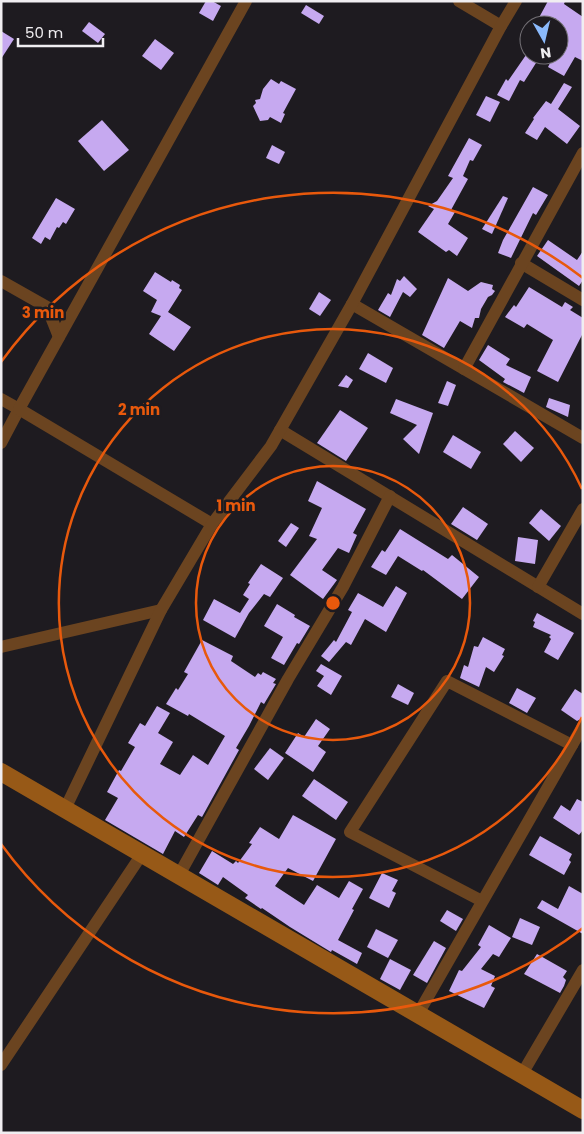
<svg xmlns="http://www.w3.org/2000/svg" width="584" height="1134" font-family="Poppins,sans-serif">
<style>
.building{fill:#c6a9f0}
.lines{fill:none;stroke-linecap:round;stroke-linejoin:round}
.street{stroke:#6b4420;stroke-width:12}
.secondary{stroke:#975917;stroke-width:18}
.ring{fill:none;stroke:#e8590c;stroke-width:2.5}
.centre{fill:#e8590c;stroke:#1e1b20;stroke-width:2.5}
.ring-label{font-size:15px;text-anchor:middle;font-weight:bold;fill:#e8590c;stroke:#1e1b20;stroke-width:5;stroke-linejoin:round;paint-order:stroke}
</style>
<rect width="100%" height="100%" fill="#1e1b20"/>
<!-- building -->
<g class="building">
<path d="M206 1H212L221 6 213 21 199 13Z"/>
<path d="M548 1H565L564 4 583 17V61L575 57 564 76 548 67 554 55H559V25H535Z"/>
<path d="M306 5 324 16 319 24 301 13Z"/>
<path d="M89 22 105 34 98 43 82 31Z"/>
<path d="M1 31 14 39 1 59Z"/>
<path d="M155 39 174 53 161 70 142 56Z"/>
<path d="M526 55H541L524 82 520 80 509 101 497 95 506 79 508 81Z"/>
<path d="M271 79 279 84 281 81 296 89 283 113 285 114 281 123 270 117 268 120 260 121 253 106 256 103 255 100 260 99 263 89Z"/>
<path d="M564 83 572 87 558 109 580 126 567 144 545 127 537 140 525 133 534 119 533 118 546 101 551 104Z"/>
<path d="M486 96 500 102 490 122 476 115Z"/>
<path d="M102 120 129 150 104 171 78 141Z"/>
<path d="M469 138 482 145 473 161 470 160 463 176 468 179 451 210 455 212 448 224 468 238 457 256 449 250 446 252 418 232 434 209 428 206 437 201 453 178 448 176Z"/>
<path d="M272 145 285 152 279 164 266 158Z"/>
<path d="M533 187 548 195 536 215 533 213 511 258 498 253 503 240Z"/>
<path d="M503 196 508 198 492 234 482 229Z"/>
<path d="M56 198 75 209 66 224 63 222 59 228 57 227 50 240 45 237 41 244 32 238Z"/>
<path d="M548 240 577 260 583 251V280L579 286 537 256Z"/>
<path d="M155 272 171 282 172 280 180 285 179 288 182 290 168 312 191 327 174 351 149 334 161 316 151 312 157 300 143 291Z"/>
<path d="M404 276 417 289 410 297 403 292 390 317 378 310 388 293 391 295 397 279 400 281Z"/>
<path d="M448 278 468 291 481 282 493 285 492 289 495 291 492 295 488 297 481 309 479 318H475L472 328 460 321 444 348 422 335Z"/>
<path d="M529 287 562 307 565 302 573 307 570 310 583 318V333L558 382 537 371 553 340 527 324 524 328 505 317 514 305 516 307Z"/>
<path d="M319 292 331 300 320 316 309 309Z"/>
<path d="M488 345 510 359 506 365 531 377 524 393 503 382 505 379 479 360Z"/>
<path d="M368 353 393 368 386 383 359 369Z"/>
<path d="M346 375 353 380 348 388 338 386Z"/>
<path d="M447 381 456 385 448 406 438 403Z"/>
<path d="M549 398 570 405 568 417 546 407Z"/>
<path d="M396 399 433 413 419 454 403 439 417 425 390 413Z"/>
<path d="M340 410 368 428 346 461 317 443Z"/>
<path d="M515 431 534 448 521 462 503 444Z"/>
<path d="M453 435 481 452 471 469 443 452Z"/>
<path d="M317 481 366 509 353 533 357 535 349 553 338 548 322 570 337 580 323 599 290 575 317 539 309 536 322 508 308 501Z"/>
<path d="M463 507 488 524 477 540 451 524Z"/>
<path d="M541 509 561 526 549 541 529 523Z"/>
<path d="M291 523 299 528 286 547 278 541Z"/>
<path d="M400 529 448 559 452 555 479 577 462 599 423 570 422 571 398 556 386 575 371 567 382 550 385 552Z"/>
<path d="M518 537 538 540 535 564 515 561Z"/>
<path d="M261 564 283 578 270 597 264 594 249 613 235 638 203 620 214 599 240 613 249 599 243 595 250 584 248 583Z"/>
<path d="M396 586 407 593 386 632 365 619 351 645 346 642 329 662 321 656 334 640 336 642 352 612 348 610 358 593 383 607Z"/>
<path d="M277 604 295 615 294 617 310 626 299 644 297 643 284 665 271 658 283 637 264 626Z"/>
<path d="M537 613 574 633 558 660 544 652 551 639 549 637 551 635 533 627 535 622 533 621Z"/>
<path d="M483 637 505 649 502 655 504 656 494 672 486 667 479 687 460 678 464 665 468 667 474 646 478 647Z"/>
<path d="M202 640 233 656 231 661 255 677 258 673 261 675 263 672 276 679 273 683 276 684 264 704 261 702 249 726 236 748 239 750 202 817 198 815 184 837 175 831 163 854 105 820 118 798 107 792 119 770 121 771 135 747 128 743 140 723 145 726 157 706 170 713 158 733 173 742 160 764 180 775 193 755 208 765 225 736 189 714 188 716 166 704 176 688 178 690 188 674 184 672Z"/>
<path d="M321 664 342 676 331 695 317 686 324 676 316 671Z"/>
<path d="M398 684 414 693 408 705 391 697Z"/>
<path d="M517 688 536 698 527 713 509 703Z"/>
<path d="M575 689 583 694V718L577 721 561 710Z"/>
<path d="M316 719 330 729 318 746 326 752 313 772 285 753 298 733 304 737Z"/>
<path d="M270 748 284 758 268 780 254 769Z"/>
<path d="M314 779 348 802 336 820 302 796Z"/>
<path d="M577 799 583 802V830L579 835 553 818 561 805 570 811Z"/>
<path d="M293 815 336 839 313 881 288 868 275 886 304 905 317 885 339 898 349 881 363 889 352 909 354 910 338 940 362 953 357 964 332 950 331 952 290 927 262 908 261 909 245 898 248 895 223 877 218 885 199 873 212 851 233 864 236 861 238 863 252 844 249 843 260 827 279 839Z"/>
<path d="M540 836 572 854 569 860 571 862 564 875 529 855Z"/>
<path d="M382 873 398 880 392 891 396 893 389 908 369 898Z"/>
<path d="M569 886 583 894V934L537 908 542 900 558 909Z"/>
<path d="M447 910 463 919 456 931 440 921Z"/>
<path d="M520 918 540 927 532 945 512 937Z"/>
<path d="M489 925 511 938 499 957 493 954 481 969 495 976 491 986 495 988 484 1008 449 991 459 970 462 971 481 947 478 945Z"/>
<path d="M376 929 398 940 388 958 367 947Z"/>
<path d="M434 941 446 948 427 983 413 975Z"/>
<path d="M537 954 567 971 563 977 566 980 564 986 560 993 524 974Z"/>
<path d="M390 959 411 970 400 990 380 979Z"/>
</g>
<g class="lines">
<!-- street -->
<g class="street">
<path d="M459 1 501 26"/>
<path d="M521 263 583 300"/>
<path d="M1 281 47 307 59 337"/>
<path d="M352 304 583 438"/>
<path d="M464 369 583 153"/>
<path d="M1 399 19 409 1 443"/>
<path d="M280 430 583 614"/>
<path d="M212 524 19 409 246 1"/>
<path d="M538 587 583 509"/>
<path d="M1 647 161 610"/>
<path d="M65 809 161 610 212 524 271 446 352 304 501 26 516 1"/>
<path d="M179 875 288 679 343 587 390 496"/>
<path d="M482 901 350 832 447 681 572 745"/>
<path d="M418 1014 583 726"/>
<path d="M1 1065 142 854"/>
<path d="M522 1074 583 970"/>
</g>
<!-- secondary -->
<path class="secondary" d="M1 772 583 1110"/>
</g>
<!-- distance rings -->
<g class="ring">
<circle cx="333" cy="603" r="137"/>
<path d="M582 717A274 274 0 1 1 582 489"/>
<path d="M583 928A410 410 0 0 1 1 844M1 362A410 410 0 0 1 583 278"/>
</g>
<circle cx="333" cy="603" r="8" class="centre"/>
<g class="ring-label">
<text x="43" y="318">3 min</text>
<text x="139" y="415">2 min</text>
<text x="236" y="511">1 min</text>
</g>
<!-- border -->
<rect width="584" height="1134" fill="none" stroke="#f0eef1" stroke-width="5"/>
<!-- north arrow -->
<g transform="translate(544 40) rotate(172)"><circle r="24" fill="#1e1b20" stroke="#726f74"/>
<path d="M0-4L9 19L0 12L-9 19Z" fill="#8bbafc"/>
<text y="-8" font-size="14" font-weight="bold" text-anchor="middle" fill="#f0eef1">N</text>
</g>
<!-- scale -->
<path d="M18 38v8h85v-8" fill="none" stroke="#f0eef1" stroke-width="2.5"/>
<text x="25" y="38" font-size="15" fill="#f0eef1" stroke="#1e1b20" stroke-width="4" paint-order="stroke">50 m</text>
</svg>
